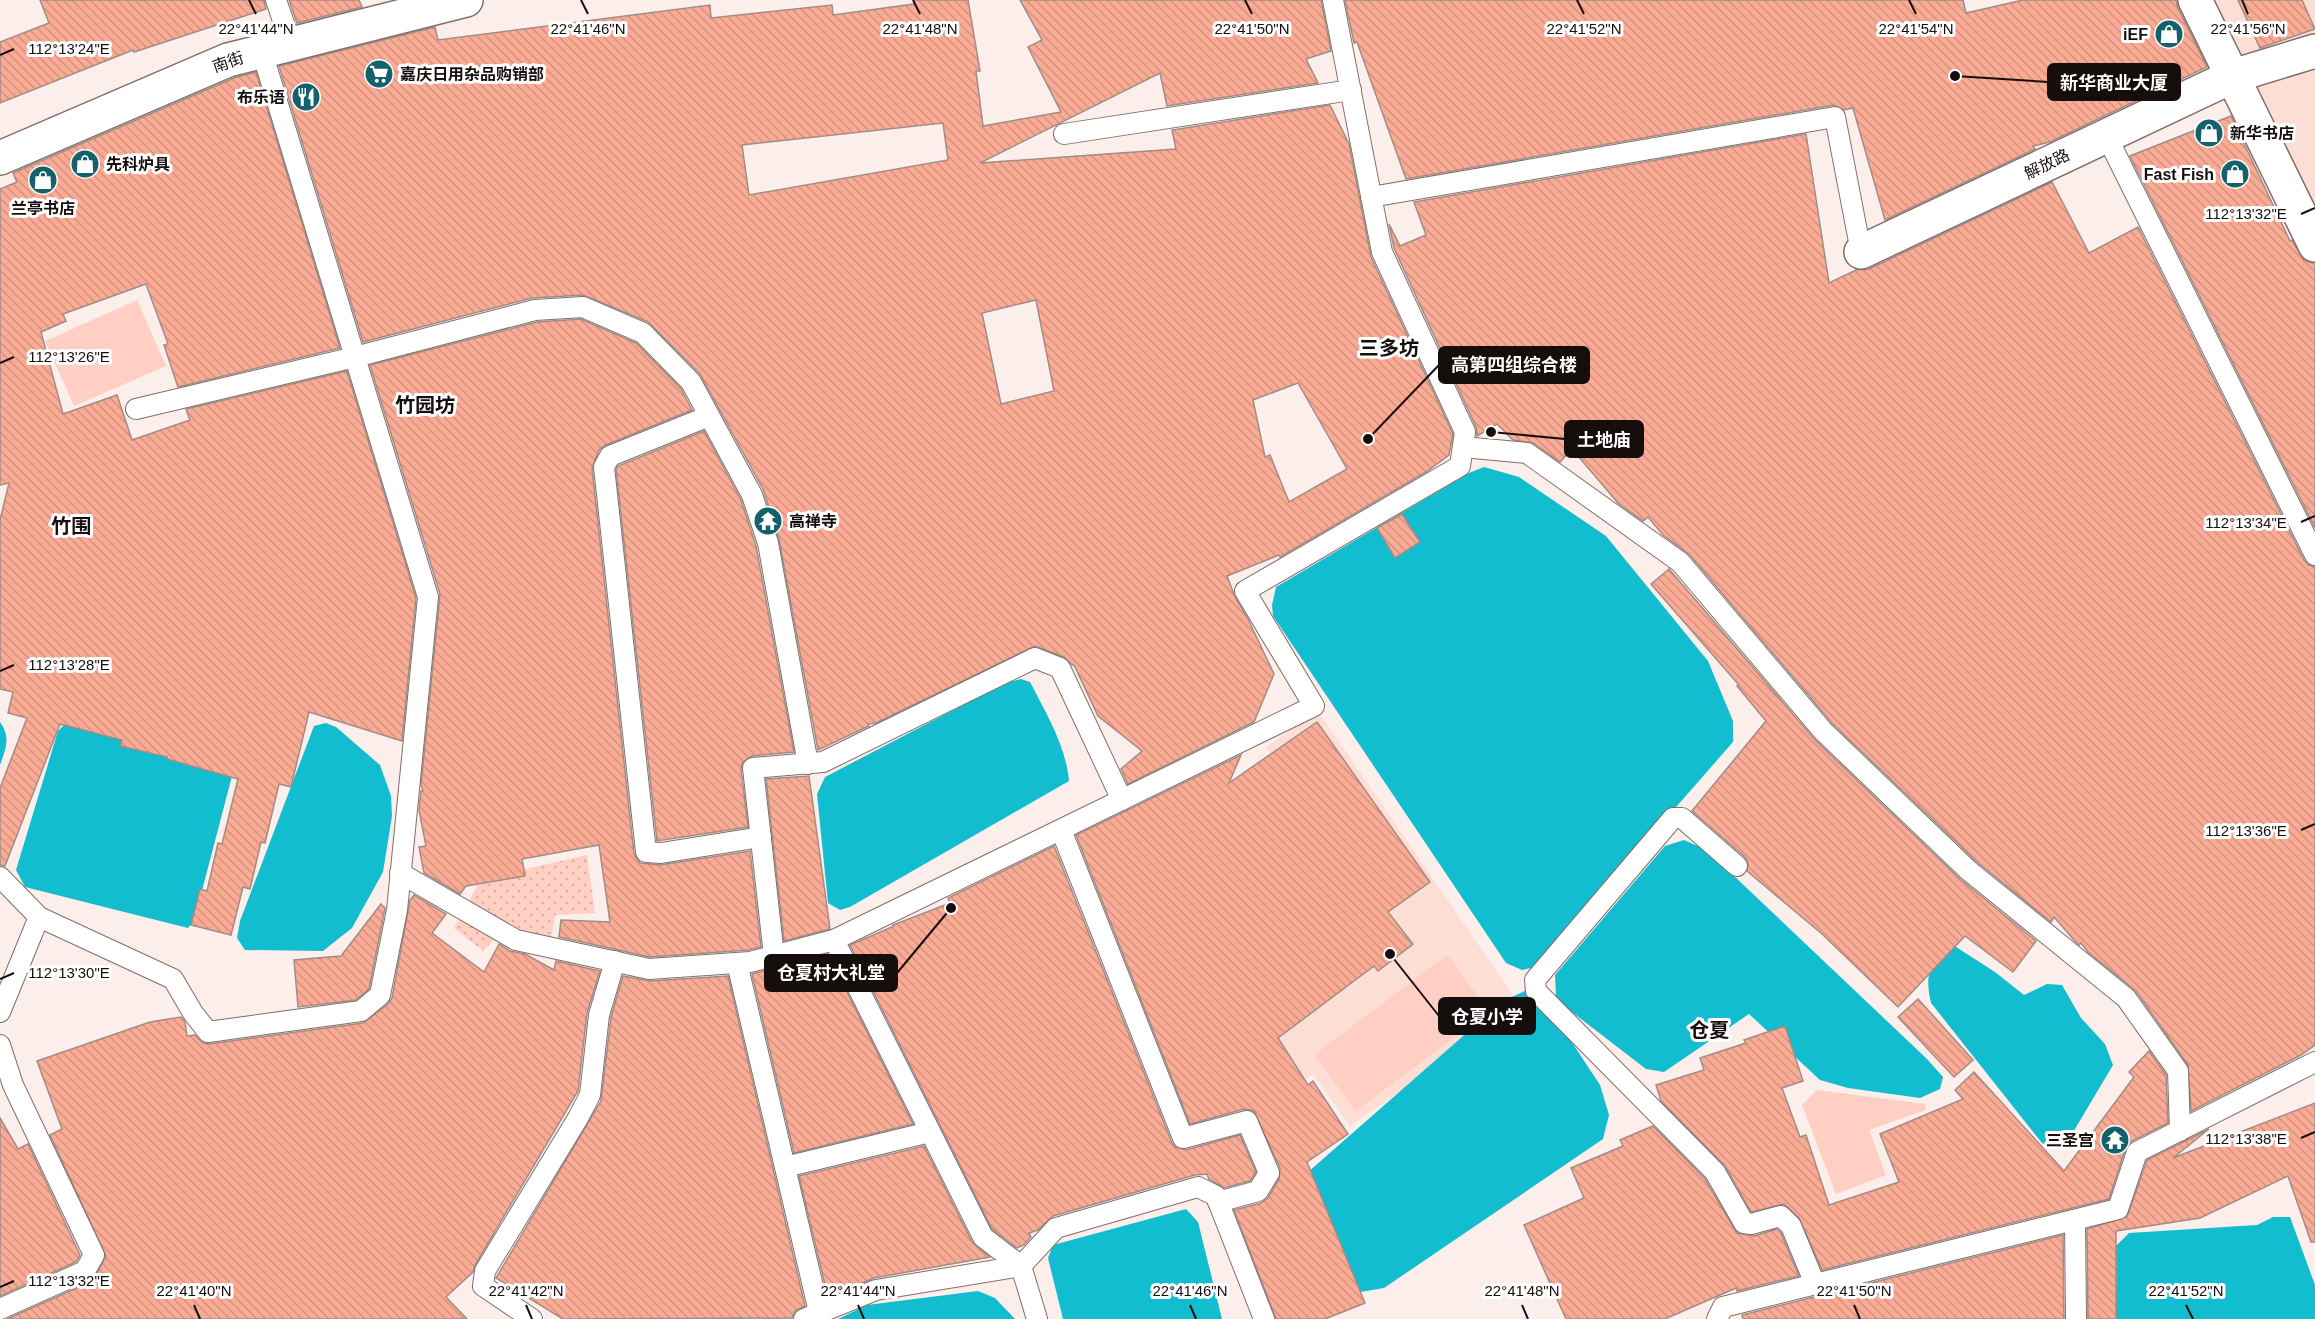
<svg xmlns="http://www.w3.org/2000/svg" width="2315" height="1319" font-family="Arial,'Noto Sans SC',sans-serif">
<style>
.built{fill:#fdded5}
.grass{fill:#fecfc2}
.park{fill:url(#park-dots)}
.water{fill:#12bdcf}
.building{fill:url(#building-back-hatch);stroke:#a18c86;stroke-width:1.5;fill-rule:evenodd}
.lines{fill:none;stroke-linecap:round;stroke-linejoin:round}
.lane-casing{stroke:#826e68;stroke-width:22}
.street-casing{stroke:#826e68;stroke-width:36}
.lane{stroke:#fff;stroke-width:20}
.street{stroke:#fff;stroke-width:33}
.ticks{fill:none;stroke:#160e0c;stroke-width:2}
.labels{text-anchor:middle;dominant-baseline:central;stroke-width:6;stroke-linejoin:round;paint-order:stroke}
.poi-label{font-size:16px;font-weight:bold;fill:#160e0c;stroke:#fff;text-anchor:end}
.street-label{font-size:16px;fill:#160e0c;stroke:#fff}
.quarter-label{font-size:20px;font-weight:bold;fill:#160e0c;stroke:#fff}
.ticks-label{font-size:15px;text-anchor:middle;fill:#160e0c;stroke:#fff;stroke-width:6;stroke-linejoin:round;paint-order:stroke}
.leader{fill:none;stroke:#160e0c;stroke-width:2}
.callout-dot{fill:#160e0c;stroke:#fff;stroke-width:2}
.callout{fill:#160e0c;stroke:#160e0c;stroke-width:2}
.callout-label{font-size:18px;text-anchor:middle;font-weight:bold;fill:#fff}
</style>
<defs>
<pattern id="park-dots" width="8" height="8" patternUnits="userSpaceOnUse" patternTransform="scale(1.5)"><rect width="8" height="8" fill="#fecfc2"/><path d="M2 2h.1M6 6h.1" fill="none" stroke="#d9b1a6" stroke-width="1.8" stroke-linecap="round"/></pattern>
<pattern id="building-back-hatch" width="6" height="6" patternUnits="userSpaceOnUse" patternTransform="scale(1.5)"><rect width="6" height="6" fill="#faab95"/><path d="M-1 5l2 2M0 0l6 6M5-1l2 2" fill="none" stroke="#d6927f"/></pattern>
</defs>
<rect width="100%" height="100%" fill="#fceeea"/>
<!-- built -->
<g class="built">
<path d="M2195 0H2315V245Z"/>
<path d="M1318 711 1521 1007 1350 1126 1313 1074 1280 1097 1218 1007 1371 900 1266 747Z"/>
</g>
<!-- grass -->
<g class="grass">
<path d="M137 300 166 366 74 406 45 341Z"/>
<path d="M1447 955 1489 1011 1356 1111 1314 1055Z"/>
<path d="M1817 1090 1925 1104 1926 1110 1869 1130 1886 1175 1836 1194 1802 1105Z"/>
</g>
<!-- park -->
<path class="park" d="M587 855 595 913 555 915 548 957 498 935 483 951 454 928 481 879Z"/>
<!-- water -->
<g class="water">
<path d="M1484 467 1519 477 1606 536 1708 661 1733 721V742L1536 967 1522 970 1506 963 1273 616 1272 605 1276 587 1469 473Z"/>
<path d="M1021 679 1030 682C1046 713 1066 746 1069 781L850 907 840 910 828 903 817 794 825 777 1005 683Z"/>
<path d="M85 720 232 776 194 921 188 928 25 887 16 870 58 731 65 724Z"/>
<path d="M0 722C11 737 6 748 0 765Z"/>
<path d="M326 723 336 727 380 765 391 796 392 816 383 872 352 928 323 951 245 950 237 938 240 921 314 726Z"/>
<path d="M1684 840 1698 846 1714 857 1927 1059 1943 1077 1940 1089 1920 1098 1848 1088 1820 1080 1749 1014 1664 1072 1646 1069 1568 1009 1556 998 1555 975 1665 846Z"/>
<path d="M1953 945 1995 972 2024 995 2047 984 2062 985 2081 1018 2105 1044 2113 1065 2069 1139 2053 1149 2042 1143 1931 1003C1924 971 1930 967 1953 945Z"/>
<path d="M1527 990 1550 1009 1600 1085 1609 1115 1603 1139 1384 1288 1360 1292 1307 1195V1173L1503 1001Z"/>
<path d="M1186 1209 1198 1222 1222 1319H1063L1048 1258 1053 1245Z"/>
<path d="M2273 1217H2290L2315 1285V1319H2111L2115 1247 2129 1233 2257 1225Z"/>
<path d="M978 1291 995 1298 1015 1319H838L867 1305Z"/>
</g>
<!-- building -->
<g class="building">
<path d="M40 0H264L266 9 134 52 133 50 0 103V42L49 23Z"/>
<path d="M289 0H359L362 7 297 23Z"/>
<path d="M914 0H968L980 71H976L983 126 1061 112 1028 47 1042 40 1020 0H1321L1331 51 1306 59 1318 83 1167 106 1160 73 980 163 1176 149 1172 130 1330 105 1349 144 1371 257 1453 434 1449 455 1426 472 1280 557 1279 555 1227 576 1235 597 1248 619 1274 674 1254 722 1128 784 1121 769 1142 751 1098 716 1074 665H1072L1064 657 1035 646 876 723 868 724 869 726 818 750 779 539 763 489 700 374 648 322 583 295 532 298 363 342 279 66 435 27 438 40 710 5 711 18 832 5 833 15 914 4ZM943 123 948 160 749 195 742 145ZM1036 300 1054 391 1001 404 982 313ZM1298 383 1347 469 1289 502 1270 455 1265 457 1253 400Z"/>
<path d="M1345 0H1963L1966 13 2023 0H2176L2178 8 2207 67 2050 142 2033 146 2035 149 1885 220 1853 108 1844 110 1834 105 1406 179 1357 42 1354 43Z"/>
<path d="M2238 0H2302L2315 29 2260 48Z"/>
<path d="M256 72 340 348 178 387 164 345 168 344 146 284 63 314 66 321 41 332 63 414 117 395 132 440 190 420 186 409 347 371 416 598 402 741 309 712 291 787 279 784 265 843 261 842 250 889 243 887 231 935 191 925 200 889 207 891 218 843 222 844 238 779 167 759V757L120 746 122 740 60 724 5 866 0 865V788L27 718 8 713 13 692 0 689V520L9 483 0 485V189L17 182 13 173 234 78Z"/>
<path d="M2231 116 2290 241 2292 240 2304 260 2315 264V528L2130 156Z"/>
<path d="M1806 134 1829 283 1856 270 1869 269 2052 182 2089 253 2138 227 2304 560 2309 565 2315 567V1045L2301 1055 2191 1111 2188 1065 2136 991 2088 952 2081 943 2079 945 2074 940 2054 917 2051 922 1976 861 1832 723 1689 554 1663 535 1648 517 1643 521 1618 503 1572 449 1560 462 1533 443 1513 440 1497 424 1477 436 1476 427 1394 248 1389 224 1400 246 1426 235 1414 202Z"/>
<path d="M581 319 636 343 681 389 692 410 606 445 599 450 592 468 634 854 640 863 660 865 750 851 761 947 748 950 650 957 559 937 561 920 610 922 599 845 522 859 525 876 466 886 460 894 424 873 419 847 426 846 419 810 421 791H423L421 785 440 594 370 365 537 322Z"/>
<path d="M704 431 741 500 756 546 794 752 752 756 742 763 741 769 748 827 657 841 616 469 618 466Z"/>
<path d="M1402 514 1420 542 1395 558 1377 528Z"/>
<path d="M1669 569 1815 740 1960 879 2036 941 2013 972 1965 936 1898 1007 1822 934 1747 871 1748 863 1745 857 1692 811 1766 721 1737 686 1739 685 1651 584Z"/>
<path d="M1317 722 1430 882 1388 912 1413 944 1378 971 1374 966 1278 1038 1308 1085 1313 1081 1348 1134 1307 1162 1365 1303 1325 1319H1276L1234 1210 1261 1203 1268 1198 1279 1179 1280 1168 1254 1111 1244 1109 1190 1124 1076 835 1241 755 1229 783Z"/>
<path d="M809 776 830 929 784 941 766 779Z"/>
<path d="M1054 846 1172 1143 1176 1147 1186 1150 1240 1135 1256 1172 1250 1181 1224 1188 1209 1179 1207 1174 1195 1175 1053 1216 1038 1230 1029 1233 1031 1237 1024 1245 1017 1248 992 1229 850 945 894 926 893 925 950 903 948 898Z"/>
<path d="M414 895 446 914 432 933 484 972 499 944 510 951 525 954 554 970 556 961 600 971 587 1013 578 1091 475 1265 473 1272 446 1297 467 1319H7L90 1282 95 1277 106 1256 50 1135 62 1129 37 1061 150 1022 181 1017 185 1022 187 1036 195 1035 203 1043 209 1044 363 1023 388 1004 392 998 410 900Z"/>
<path d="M381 904 385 908 369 989 356 1000 298 1007 294 960 341 956Z"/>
<path d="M828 954 913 1124 794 1153 752 974Z"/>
<path d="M623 976 650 981 728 976 805 1306 795 1311 792 1318 563 1319 496 1278 601 1101 611 1017Z"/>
<path d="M1918 999 1973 1060 1954 1077 1898 1017Z"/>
<path d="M1785 1026 1803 1081 1782 1088 1800 1137 1806 1135 1829 1205 1899 1182 1880 1134 1963 1099 1955 1090 1974 1072 2064 1171 2134 1077 2129 1072 2149 1051 2166 1075 2168 1123 2132 1141 2126 1147 2109 1199 1822 1270 1799 1218 1784 1204 1751 1212 1725 1166 1661 1101 1656 1085 1704 1070 1700 1058 1746 1043 1744 1040Z"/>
<path d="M2315 1103V1242H2311L2288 1176 2200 1218 2116 1231V1319H2088L2087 1229 2127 1217 2147 1160 2209 1129 2173 1158Z"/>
<path d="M0 1118 18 1149 28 1144 80 1255 76 1262 0 1296Z"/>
<path d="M1653 1126 1705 1179 1737 1233 1754 1236 1777 1229 1781 1233 1799 1276 1737 1291 1736 1288 1665 1319H1566L1524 1225 1584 1198 1571 1168 1623 1146 1620 1140Z"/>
<path d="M924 1146 972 1242 990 1257 874 1278 828 1297 799 1176Z"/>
<path d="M2063 1235 2064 1319H1743L1742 1315Z"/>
</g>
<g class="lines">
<!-- lane casing -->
<g class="lane-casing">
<g id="lane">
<path d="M276 0 291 44"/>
<path d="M1064 134 1351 90"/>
<path d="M2106 135 2315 555"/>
<path d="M1371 197 1835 117 1861 252"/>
<path d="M136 409 355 357 535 310 583 307 643 333 691 382 752 495 768 543 808 764"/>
<path d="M709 416 610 456 604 467 646 852 661 853 761 837"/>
<path d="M1463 447 1527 453 1680 562 1823 731 1968 870 2126 998 2178 1071 2180 1131"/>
<path d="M1061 830 1183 1138 1247 1121 1269 1173 1258 1191 1218 1202"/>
<path d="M1737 866 1682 818H1673L1535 980 1536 991 1715 1172 1744 1223 1751 1224 1781 1216 1791 1226 1815 1284"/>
<path d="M400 873 516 940 649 969 750 962 834 940"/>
<path d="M0 877 39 917 173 979 193 1013 208 1032 361 1011 380 995 397 910 428 597 262 52"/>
<path d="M774 956 753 768 823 762 1035 658 1060 668 1122 800"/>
<path d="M737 963 819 1312"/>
<path d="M0 1012 39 917"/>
<path d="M0 1045 13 1085 94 1255 85 1271 0 1309"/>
<path d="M785 1167 930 1132"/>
<path d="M2075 1220 2076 1319"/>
<path d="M532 1319 483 1286 485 1271 578 1118 590 1095 599 1015 615 961"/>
<path d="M804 1319 876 1290 1021 1266 1056 1228 1198 1187 1216 1196 1264 1319"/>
<path d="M1037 1319 1021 1266 983 1237 834 940 1314 706 1245 591 1460 466 1465 432 1382 252 1333 0"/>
<path d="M1717 1319 1723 1307 2118 1209 2137 1152 2315 1062"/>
</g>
</g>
<!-- street casing -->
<g class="street-casing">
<g id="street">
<path d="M2195 0 2315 245"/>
<path d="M0 158 228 60 466 0"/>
<path d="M1861 252 2233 76 2315 51"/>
</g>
</g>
<!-- lane -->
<use href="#lane" class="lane"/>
<!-- street -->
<use href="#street" class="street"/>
</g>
<!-- ticks -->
<path class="ticks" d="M249 0 256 14M581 0 588 14M913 0 920 14M1245 0 1252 14M1577 0 1584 14M1909 0 1916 14M2242 0 2248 14M0 55 14 49M2301 214 2315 208M0 363 14 357M2301 522 2315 516M0 671 14 665M2301 830 2315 824M0 979 14 973M2301 1138 2315 1132M0 1287 14 1281M194 1305 200 1319M526 1305 532 1319M858 1305 864 1319M1190 1305 1196 1319M1522 1305 1528 1319M1854 1305 1860 1319M2186 1305 2193 1319"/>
<!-- icons -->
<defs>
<g id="shop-disc" transform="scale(1.5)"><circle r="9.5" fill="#13616a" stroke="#fff"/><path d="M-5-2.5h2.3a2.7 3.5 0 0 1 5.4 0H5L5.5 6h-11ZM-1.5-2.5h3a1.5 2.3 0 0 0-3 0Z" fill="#fff"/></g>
<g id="supermarket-disc" transform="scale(1.5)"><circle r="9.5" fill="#13616a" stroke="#fff"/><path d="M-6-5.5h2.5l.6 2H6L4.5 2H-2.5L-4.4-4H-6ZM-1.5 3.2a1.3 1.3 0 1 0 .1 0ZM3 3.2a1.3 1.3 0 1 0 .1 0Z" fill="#fff"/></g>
<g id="restaurant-disc" transform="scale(1.5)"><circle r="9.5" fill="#13616a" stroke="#fff"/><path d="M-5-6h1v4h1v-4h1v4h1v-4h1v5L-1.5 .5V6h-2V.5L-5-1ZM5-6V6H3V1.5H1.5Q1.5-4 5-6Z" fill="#fff"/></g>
<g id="temple-disc" transform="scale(1.5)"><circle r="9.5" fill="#13616a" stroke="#fff"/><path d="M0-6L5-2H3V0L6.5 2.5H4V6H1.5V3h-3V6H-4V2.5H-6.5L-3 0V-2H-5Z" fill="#fff"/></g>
</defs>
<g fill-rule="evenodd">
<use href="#shop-disc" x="2169" y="34"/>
<use href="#supermarket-disc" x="379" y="74"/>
<use href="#restaurant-disc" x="306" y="97"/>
<use href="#shop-disc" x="2209" y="133"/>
<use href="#shop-disc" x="85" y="164"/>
<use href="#shop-disc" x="2235" y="174"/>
<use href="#shop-disc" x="43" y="180"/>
<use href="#temple-disc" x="768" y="521"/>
<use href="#temple-disc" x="2115" y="1140"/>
</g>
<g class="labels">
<!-- poi labels -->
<g class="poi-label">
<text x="2148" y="34">iEF</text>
<text x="400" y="74" text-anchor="start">嘉庆日用杂品购销部</text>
<text x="285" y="97">布乐语</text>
<text x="2230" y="133" text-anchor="start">新华书店</text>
<text x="106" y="164" text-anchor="start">先科炉具</text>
<text x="2214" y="174">Fast Fish</text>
<text x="43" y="208" text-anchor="middle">兰亭书店</text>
<text x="789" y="521" text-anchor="start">高禅寺</text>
<text x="2094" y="1140">三圣宫</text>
</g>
<!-- street labels -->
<g class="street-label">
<text transform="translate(228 62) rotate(-19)">南街</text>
<text transform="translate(2047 164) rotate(-26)">解放路</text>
</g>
<!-- quarter labels -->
<g class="quarter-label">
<text x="1389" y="348">三多坊</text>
<text x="425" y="405">竹园坊</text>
<text x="71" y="526">竹围</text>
<text x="1709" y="1030">仓夏</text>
</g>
</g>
<g class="ticks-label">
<text x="256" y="34">22°41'44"N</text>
<text x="588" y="34">22°41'46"N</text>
<text x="920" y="34">22°41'48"N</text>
<text x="1252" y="34">22°41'50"N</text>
<text x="1584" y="34">22°41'52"N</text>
<text x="1916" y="34">22°41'54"N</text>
<text x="2248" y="34">22°41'56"N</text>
<text x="69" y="54">112°13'24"E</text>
<text x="2246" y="219">112°13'32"E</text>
<text x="69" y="362">112°13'26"E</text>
<text x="2246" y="528">112°13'34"E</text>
<text x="69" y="670">112°13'28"E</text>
<text x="2246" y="836">112°13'36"E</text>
<text x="69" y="978">112°13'30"E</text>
<text x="2246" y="1144">112°13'38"E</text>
<text x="69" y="1286">112°13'32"E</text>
<text x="194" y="1296">22°41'40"N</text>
<text x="526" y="1296">22°41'42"N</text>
<text x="858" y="1296">22°41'44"N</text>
<text x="1190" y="1296">22°41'46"N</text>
<text x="1522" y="1296">22°41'48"N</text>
<text x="1854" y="1296">22°41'50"N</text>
<text x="2186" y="1296">22°41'52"N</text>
</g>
<!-- callouts -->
<path class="leader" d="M1955 76L2048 82M1368 439L1439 365M1491 432L1565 439M951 908L897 973M1390 954L1439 1016"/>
<g class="callout-dot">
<circle cx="1955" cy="76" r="6"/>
<circle cx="1368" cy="439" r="6"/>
<circle cx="1491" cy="432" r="6"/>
<circle cx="951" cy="908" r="6"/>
<circle cx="1390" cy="954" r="6"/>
</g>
<g class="callout">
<rect x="2048" y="64" width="132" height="36" rx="6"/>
<rect x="1439" y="347" width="150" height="36" rx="6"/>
<rect x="1565" y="421" width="78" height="36" rx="6"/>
<rect x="765" y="955" width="132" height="36" rx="6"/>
<rect x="1439" y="998" width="96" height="36" rx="6"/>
</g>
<g class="callout-label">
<text x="2114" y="89">新华商业大厦</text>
<text x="1514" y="371">高第四组综合楼</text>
<text x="1604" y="446">土地庙</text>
<text x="831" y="979">仓夏村大礼堂</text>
<text x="1487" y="1023">仓夏小学</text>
</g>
</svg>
